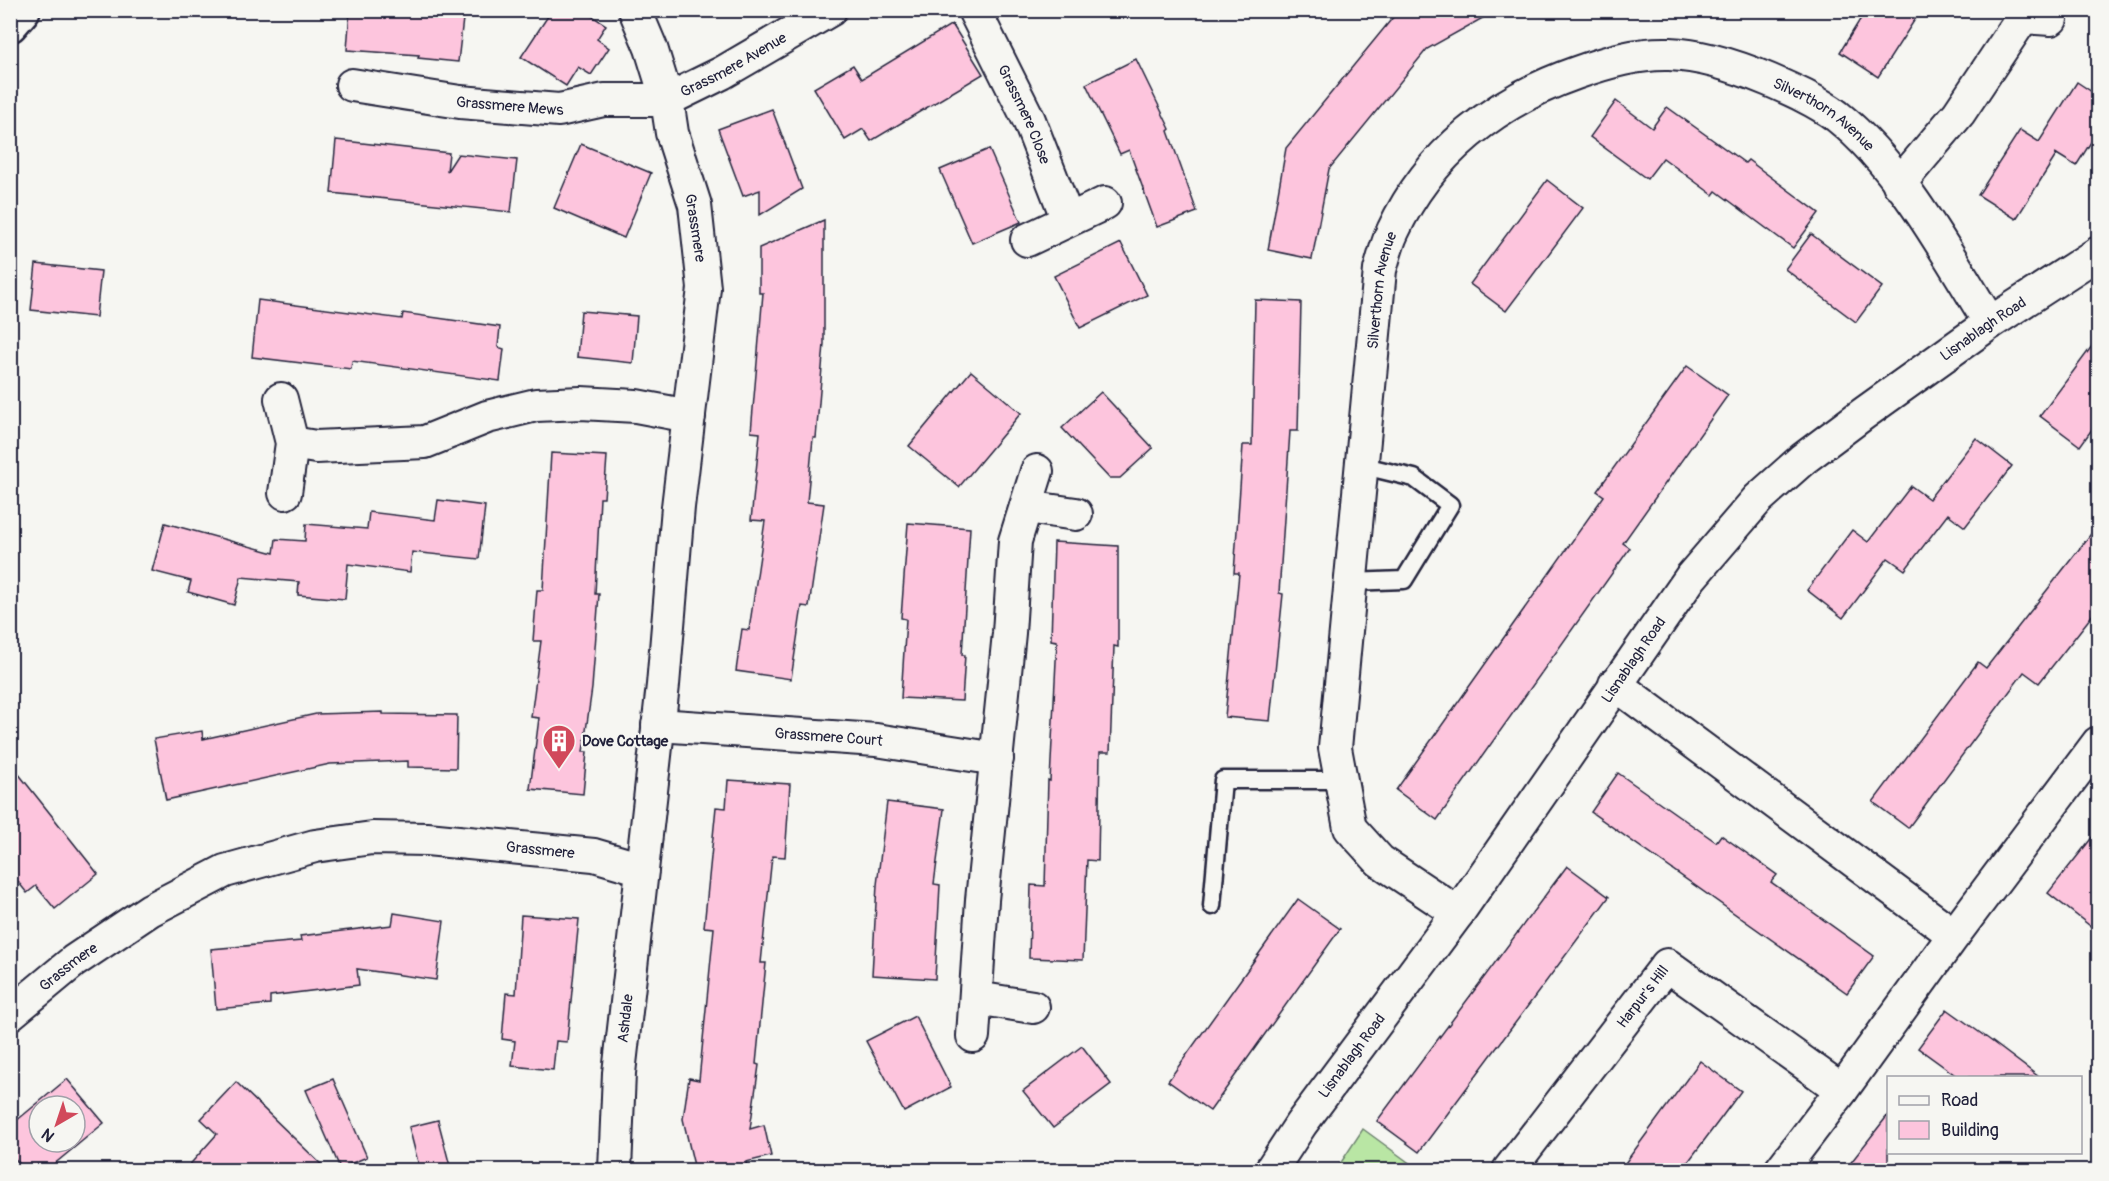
<svg xmlns="http://www.w3.org/2000/svg" width="2109" height="1181" font-family="Pangolin,sans-serif">
<style>
.green{fill:#b9e6a4;stroke:#6e8470;stroke-width:1.5}
.building{fill:#fdc5dd;stroke:#22223b;stroke-width:1.5;fill-rule:evenodd}
.lines{fill:none;stroke-linecap:round;stroke-linejoin:round}
.lane-casing{stroke:#22223b;stroke-width:21}
.street-casing{stroke:#22223b;stroke-width:36}
.primary-casing{stroke:#22223b;stroke-width:38}
.lane{stroke:#f6f6f2;stroke-width:16}
.street{stroke:#f6f6f2;stroke-width:32}
.primary{stroke:#f6f6f2;stroke-width:33}
.labels{text-anchor:middle;dominant-baseline:central;stroke-width:4.5;stroke-linejoin:round;paint-order:stroke}
.street-label{font-size:15px;fill:#22223b;stroke:#f6f6f2}
.poi-label{font-size:15px;font-weight:bold;fill:#22223b;stroke:#f6f6f2;text-anchor:start}
</style>
<rect width="100%" height="100%" fill="#f6f6f2"/>
<filter id="ink" filterUnits="userSpaceOnUse"><feTurbulence type="fractalNoise" baseFrequency=".0167" numOctaves="2"/><feDisplacementMap in="SourceGraphic" scale="12" xChannelSelector="R" yChannelSelector="G"/><feConvolveMatrix kernelMatrix="1 2 1 2 8 2 1 2 1" color-interpolation-filters="sRGB"/></filter>
<g filter="url(#ink)">
<!-- green -->
<path class="green" d="M1363 1129 1419 1170H1336Z"/>
<!-- building -->
<g class="building">
<path d="M350 10H464L458 62 418 58 419 55 347 50Z"/>
<path d="M552 10H583L606 25 597 39 609 48 591 75 578 67 566 86 521 57Z"/>
<path d="M1399 10H1497L1427 49 1329 169 1312 259 1268 250 1286 148Z"/>
<path d="M1866 10H1921L1878 77 1840 52Z"/>
<path d="M952 24 983 74 871 141 863 129 845 140 814 88 853 65 862 79Z"/>
<path d="M1136 59 1170 129 1168 131 1197 212 1157 227 1129 150 1120 154 1086 84Z"/>
<path d="M2077 82 2098 96V131L2076 166 2055 153 2057 154 2016 219 1978 195 2020 130 2039 142Z"/>
<path d="M1616 101 1652 128 1667 107 1745 163 1748 160 1819 213 1793 248 1716 191 1713 195 1663 158 1647 179 1590 137Z"/>
<path d="M772 109 802 189 760 215V190L743 196 718 129Z"/>
<path d="M336 140 449 153 447 171 458 154 517 160 511 212 331 193Z"/>
<path d="M581 144 651 173 624 238 554 208Z"/>
<path d="M989 149 1021 222 972 243 940 170Z"/>
<path d="M1547 180 1583 208 1506 311 1470 284Z"/>
<path d="M824 220V344L816 438H813L807 502 824 504 809 607 802 606 791 679 736 671 742 629 749 630 765 521 751 520 760 433 751 432 763 293H759V248Z"/>
<path d="M1811 234 1882 287 1856 322 1785 269Z"/>
<path d="M1121 243 1147 295 1080 328 1054 276Z"/>
<path d="M36 264 101 271 96 317 31 310Z"/>
<path d="M258 300 402 319 403 313 500 327 498 347 504 349 500 381 352 361 351 369 252 357Z"/>
<path d="M1255 300 1301 302 1298 431H1290L1279 593 1283 594 1270 721 1225 717 1239 573H1234L1243 445H1252Z"/>
<path d="M581 311 637 316 633 363 577 357Z"/>
<path d="M2098 338V421L2080 446 2040 416Z"/>
<path d="M1687 366 1728 395 1623 543 1630 548 1437 820 1396 790 1604 496 1597 491Z"/>
<path d="M971 371 1021 413 959 487 909 446Z"/>
<path d="M1101 392 1153 448 1120 478H1109L1062 428Z"/>
<path d="M1976 438 2012 466 1965 527 1948 514 1905 570 1888 558 1843 618 1807 590 1852 530 1868 542 1911 486 1929 499Z"/>
<path d="M551 453 607 456 604 498H600L595 594H599L592 688 583 752H587L583 794 530 789 539 718 531 717 541 641H533L537 590H543Z"/>
<path d="M438 500 485 506 479 559 412 552 410 572 348 564 345 599 298 595 299 582 241 577 234 605 188 592 191 581 152 571 165 523 274 553 276 539 305 541 306 524 367 529 369 512 435 520Z"/>
<path d="M908 523 970 528 962 655H965L962 701 901 698 906 619 901 618Z"/>
<path d="M2098 525V608L2039 683 2024 672 1908 828 1873 802 1978 662 1986 668Z"/>
<path d="M1054 542 1118 546V647L1114 646 1110 752H1100L1098 861 1087 860 1083 960 1029 958 1031 885 1045 886 1048 780 1050 781 1057 641 1051 640Z"/>
<path d="M383 712V714L457 715 456 768 408 767V761L330 764 166 800 154 739 202 731 203 739 316 714Z"/>
<path d="M10 763 98 874 55 909 36 886 27 893 10 872Z"/>
<path d="M1618 773 1716 842 1721 835 1777 875 1771 882 1874 956 1847 993 1591 812Z"/>
<path d="M728 780 790 784 785 857 772 856 761 963H766L756 1064 759 1065 750 1129 764 1125 771 1156 746 1162 748 1170H695L683 1119 689 1078 699 1080 714 928 704 927 716 807 726 808Z"/>
<path d="M887 802 944 809 934 884 940 885 935 979 872 975 877 885Z"/>
<path d="M2098 830V932L2048 893Z"/>
<path d="M1567 866 1609 897 1419 1152 1377 1121Z"/>
<path d="M1298 899 1340 929 1210 1111 1168 1081Z"/>
<path d="M394 913 444 921 436 980 357 969 359 985 270 996V1004L216 1009 211 949 301 941 300 936 392 925Z"/>
<path d="M521 915 579 919 567 1042 556 1041 553 1070 512 1066 515 1041 502 1039 506 993 516 994Z"/>
<path d="M1947 1009 1990 1040 2039 1077H1958L1918 1048Z"/>
<path d="M915 1016 951 1087 904 1112 866 1041Z"/>
<path d="M1082 1046 1111 1084 1053 1128 1023 1091Z"/>
<path d="M1700 1061 1741 1091 1721 1118 1682 1170H1620Z"/>
<path d="M67 1079 104 1123 47 1170H25L10 1153V1126ZM39 1106H75V1142H39Z"/>
<path d="M333 1079 367 1157 340 1168 306 1090Z"/>
<path d="M236 1082 327 1170H185L217 1134 201 1119Z"/>
<path d="M1888 1115V1170H1845Z"/>
<path d="M438 1120 451 1170H420L409 1127Z"/>
</g>
<g class="lines">
<!-- lane casing -->
<g class="lane-casing">
<g id="lane">
<path d="M1350 582 1404 580 1450 505 1414 478 1360 465"/>
<path d="M1212 906 1223 780H1339"/>
</g>
</g>
<!-- street casing -->
<g class="street-casing">
<g id="street">
<path id="s1" d="M974 10 1029 120 1068 220"/>
<path id="s2" d="M352 85 460 102 559 110 604 100H667L722 73 830 10"/>
<path d="M1899 184 1959 113 2023 17 2051 19"/>
<path d="M1027 240 1105 203"/>
<path d="M281 399 292 443 285 493"/>
<path d="M292 443 316 447 425 442 487 417 536 405 581 403 636 406 689 416"/>
<path d="M1026 507 1076 514"/>
<path id="s3" d="M658 725 876 740 997 759"/>
<path id="s4" d="M1458 913 1380 861 1350 828 1335 748 1380 270C1384 257 1387 243 1393 231 1429 153 1496 101 1576 73 1606 62 1637 53 1669 54 1703 55 1738 67 1769 80 1792 90 1817 101 1837 116 1901 167 1947 254 1990 323"/>
<path d="M1954 935 2098 743"/>
<path d="M976 998 1033 1007"/>
<path id="s5" d="M10 1014 74 961 150 910 225 871 315 846 372 838 427 839 594 855 642 869"/>
<path d="M973 1036 982 900 1009 633 1015 541 1037 471"/>
<path id="s6" d="M615 1170 619 1073 663 685 678 507 704 288 695 205 672 133 667 100 651 48 635 10"/>
<path id="s7" d="M1271 1170 1301 1124 1458 913 1691 577 1758 499 1803 459 1863 414 1990 323 2098 253"/>
<path id="s8" d="M1509 1170 1667 965 1842 1090 1954 935 1615 684"/>
<path d="M1781 1170 1842 1090"/>
</g>
</g>
<!-- primary casing -->
<g class="primary-casing">
<path id="primary" d="M10 25 23 10"/>
</g>
<!-- lane -->
<use href="#lane" class="lane"/>
<!-- street -->
<use href="#street" class="street"/>
<!-- primary -->
<use href="#primary" class="primary"/>
</g>
</g>
<!-- icons -->
<defs>
<g id="building-pin" transform="scale(1.725)"><path d="M0 17L-7.5 6A9.5 9.5 0 1 1 7.5 6Z" fill="#d1495b" stroke="#f6f6f2"/><path d="M-4-6H4V6H1V3H-1V6H-4ZM-2.5-4.3h1.7v1.8h-1.7ZM.8-4.3h1.7v1.8H.8ZM-2.5-1h1.7V.8h-1.7ZM.8-1h1.7V.8H.8Z" fill="#fff"/></g>
</defs>
<g fill-rule="evenodd">
<use href="#building-pin" x="559" y="741"/>
</g>
<g class="labels">
<!-- street labels -->
<g class="street-label">
<text stroke="none"><textPath href="#s2" startOffset="393">Grassmere Avenue</textPath></text>
<text stroke="none"><textPath href="#s2" startOffset="159">Grassmere Mews</textPath></text>
<text stroke="none"><textPath href="#s1" startOffset="116">Grassmere Close</textPath></text>
<text stroke="none"><textPath href="#s4" startOffset="1254">Silverthorn Avenue</textPath></text>
<text transform="translate(695 228) rotate(81)">Grassmere</text>
<text stroke="none"><textPath href="#s4" startOffset="680">Silverthorn Avenue</textPath></text>
<text stroke="none"><textPath href="#s7" startOffset="1112">Lisnablagh Road</textPath></text>
<text stroke="none"><textPath href="#s7" startOffset="626">Lisnablagh Road</textPath></text>
<text stroke="none"><textPath href="#s3" startOffset="171">Grassmere Court</textPath></text>
<text stroke="none"><textPath href="#s5" startOffset="579">Grassmere</textPath></text>
<text stroke="none"><textPath href="#s5" startOffset="75">Grassmere</textPath></text>
<text stroke="none"><textPath href="#s8" startOffset="219">Harpur's Hill</textPath></text>
<text stroke="none"><textPath href="#s6" startOffset="152">Ashdale</textPath></text>
<text stroke="none"><textPath href="#s7" startOffset="140">Lisnablagh Road</textPath></text>
</g>
<!-- poi labels -->
<g class="poi-label">
<text x="582" y="741">Dove Cottage</text>
</g>
</g>
<!-- margin -->
<rect width="2109" height="1181" fill="none" stroke="#f6f6f2" stroke-width="36"/>
<rect x="18" y="18" width="2073" height="1145" fill="none" stroke="#22223b" stroke-width="2" filter="url(#ink)"/>
<!-- legend -->
<rect x="1887" y="1076" width="195" height="78" fill="#f6f6f2" stroke="#a1a1a9" stroke-width="1.5"/>
<rect x="1899" y="1096" width="30" height="9" fill="#f6f6f2" stroke="#a1a1a9" stroke-width="1.5"/>
<text x="1941" y="1106" font-size="18" fill="#22223b">Road</text>
<rect x="1899" y="1121" width="30" height="18" fill="#fdc5dd" stroke="#a1a1a9" stroke-width="1.5"/>
<text x="1941" y="1136" font-size="18" fill="#22223b">Building</text>
<!-- north arrow -->
<g transform="translate(57 1124) rotate(219)"><circle r="28" fill="#f6f6f2" stroke="#a1a1a9" stroke-width="1.5"/>
<path d="M0-4.5L10 22L0 15L-10 22Z" fill="#d1495b"/>
<text y="-9" font-size="16" font-weight="bold" text-anchor="middle" fill="#22223b">N</text>
</g>
</svg>
